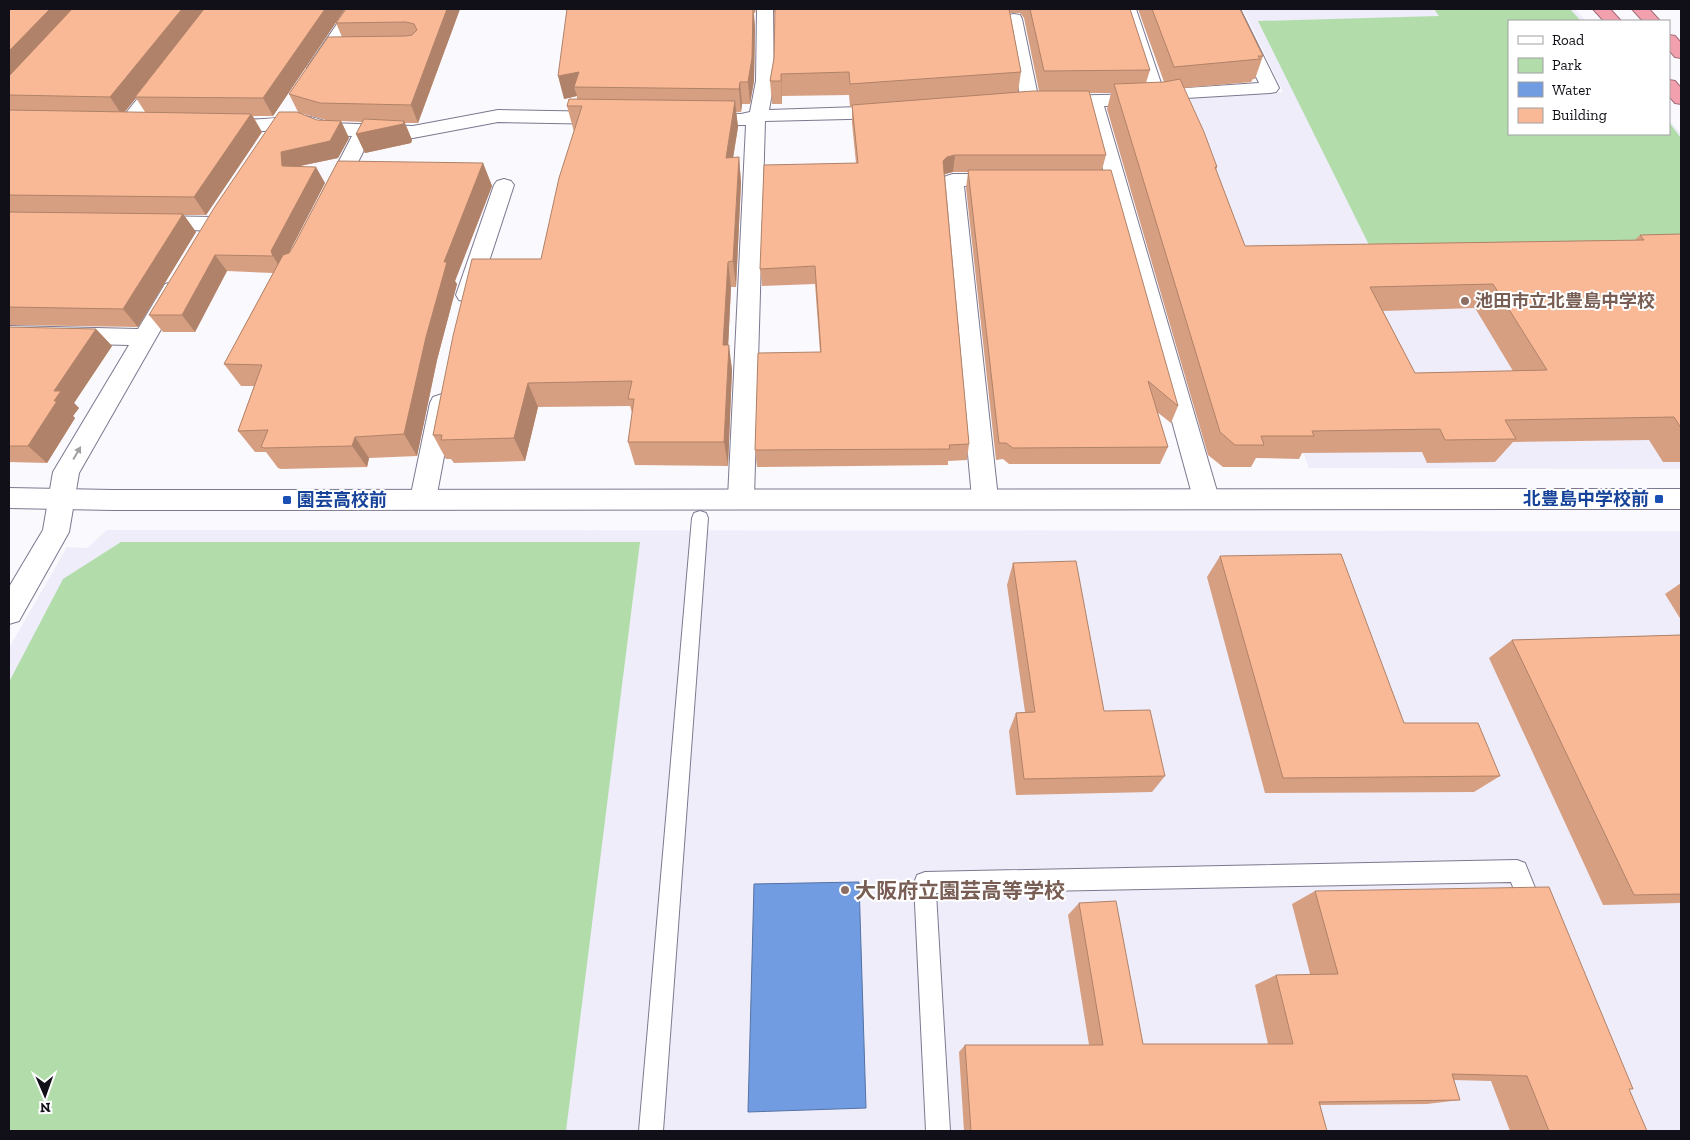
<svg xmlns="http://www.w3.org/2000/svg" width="1690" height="1140" font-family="'Zilla Slab','Noto Sans JP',serif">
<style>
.built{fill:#efedfa}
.green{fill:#b2ddab}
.water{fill:#719ce1;stroke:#5472a4}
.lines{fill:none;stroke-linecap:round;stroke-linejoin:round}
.lane-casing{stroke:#7c788f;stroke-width:2}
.street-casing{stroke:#7c788f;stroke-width:2}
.secondary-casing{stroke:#7c788f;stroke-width:2}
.highway-casing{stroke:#a36d79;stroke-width:2}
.lane{fill:#fff;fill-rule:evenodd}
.street{fill:#fff;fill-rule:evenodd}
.secondary{fill:#fff;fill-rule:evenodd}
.highway{fill:#f2a0ae;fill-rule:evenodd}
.wall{fill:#d79f81;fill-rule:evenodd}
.shaded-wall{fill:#af8269}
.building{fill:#fab996;stroke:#af8269;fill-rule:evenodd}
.oneway{fill:#a09fa2}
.education-dot{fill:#8d6e63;stroke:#fff;stroke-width:2}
.transit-dot{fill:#1a4fb4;stroke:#fff;stroke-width:2}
.labels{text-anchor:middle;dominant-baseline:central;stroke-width:4;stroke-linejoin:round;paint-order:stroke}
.education-label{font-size:18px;font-weight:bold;fill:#785e54;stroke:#fff;text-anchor:start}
.transit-label{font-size:18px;font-weight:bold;fill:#164399;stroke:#fff;text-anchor:end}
.near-education-label{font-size:21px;font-weight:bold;fill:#785e54;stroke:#fff;text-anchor:start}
</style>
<rect width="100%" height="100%" fill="#faf9fe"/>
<!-- built -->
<g class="built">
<path d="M1243 9H1575L1586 21H1509V134H1669V120L1681 134V469L1309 468 1176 102 1186 98 1283 92Z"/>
<path d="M107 530 1681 531V1131H9V648L67 547 87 548Z"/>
</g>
<!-- green -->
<g class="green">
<path d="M1434 9H1570L1581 21H1509V134H1669V122L1681 138V247L1371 249 1258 21 1439 16Z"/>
<path d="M121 542H640L566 1131H9V682L63 579Z"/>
</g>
<!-- water -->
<path class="water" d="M859 882 866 1108 748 1112 754 884Z"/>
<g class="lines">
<!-- lane casing -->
<g class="lane-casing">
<g id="lane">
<path d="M700 511 706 513 708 518 663 1131H639L692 518 694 513Z"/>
<path d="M1517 860 1525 863 1544 910 1541 918 1533 921 1525 918 1511 882 936 893 950 1131H926L914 883 917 875 925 872Z"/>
</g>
</g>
<!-- street casing -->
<g class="street-casing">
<g id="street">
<path d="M347 9H363L322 72H310L307 68Z"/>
<path d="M757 9H773L774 81 769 110 889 106 896 108 898 112 896 116 889 118 765 121 754 498 750 505 741 508 732 505 728 498 746 125H700L693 123 691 119 693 115 700 113 741 114 750 112 756 81Z"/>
<path d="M1120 9H1136L1164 92 1186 88 1259 83 1224 9H1240L1279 88 1276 92 1270 93 1186 98 1157 105 1104 106 1219 498 1215 505 1206 508 1197 505 1193 498 1086 107 1047 106 1045 102 1047 98 1054 96 1146 94Z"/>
<path d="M1014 14 1020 15 1022 19 1039 101 1037 105H1023L1021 101 1006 19 1008 15Z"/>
<path d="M164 72 170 73 173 77 170 81 136 126H122L120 122 122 118 158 73Z"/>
<path d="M498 110 607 112 614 114 616 118 614 122 607 124 498 122 413 138 371 136 342 194 339 198 332 200 325 198 322 194 352 136 326 135 295 126 264 131 221 130 214 128 212 124 214 120 221 118C235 119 250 120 264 119 293 117 301 111 329 123L413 126Z"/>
<path d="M953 174H1003L1010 176 1013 180 1010 184 964 186 998 498 994 505 985 508 976 505 972 498 943 180 946 176Z"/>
<path d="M504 179 511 181 514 185 478 295 475 300 467 302 459 300 456 295 494 185 497 181Z"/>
<path d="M153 216 213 217 220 219 223 224 220 229 213 231 146 228 143 223 146 218Z"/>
<path d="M173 282 181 284 184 289 79 473 69 532 19 621 9 624V587L43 530 53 472 129 345 9 342V326L138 329 165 284Z"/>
<path d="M442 394 451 397 454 403 436 499 432 506 423 509 414 506 410 499 430 403 433 397Z"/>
</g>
</g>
<!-- secondary casing -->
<g class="secondary-casing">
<path id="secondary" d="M9 488 113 490 1681 489V509L113 510 9 508Z"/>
</g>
<!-- highway casing -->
<g class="highway-casing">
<g id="highway">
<path d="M1593 9H1610L1621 21H1604Z"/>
<path d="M1632 9H1649L1660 21H1643Z"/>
<path d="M1669 35 1675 36 1681 43V58L1675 57 1669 50Z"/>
<path d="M1669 80 1675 81 1681 88V104L1675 103 1669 96Z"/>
</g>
</g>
<!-- lane -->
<use href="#lane" class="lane"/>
<!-- street -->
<use href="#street" class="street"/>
<!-- secondary -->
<use href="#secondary" class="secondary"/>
<!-- highway -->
<use href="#highway" class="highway"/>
</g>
<!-- wall -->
<g class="wall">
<path d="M9 9H345L273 116H253L262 132 206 215H184L196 232 138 327 9 325ZM136 98 145 112H125Z"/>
<path d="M346 9H460L418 123H405L412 140 411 143 365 153 356 134 362 122 341 121 349 138 338 158 300 166 325 183 290 251 483 163 492 186 455 281 457 284 437 360 417 456 369 458 367 467 281 469 278 468 266 452H255L238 431 254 386H241L224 364 273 273 227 271 195 332H163L149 315 298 112 289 94 342 37 336 23ZM300 113 326 120H317Z"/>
<path d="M567 9H756L755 13H754L755 27 754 81 750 104H742L741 112H736L738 127 733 158 739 157 741 183 736 287H731L728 345 732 370 728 466 635 465 628 442 632 413 630 406 538 407 525 461 454 463 451 459H446L433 435 541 259 574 132 567 106 577 99V96L564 99Z"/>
<path d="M773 9H1130L1150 70 1146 83 1164 82 1138 9H1240L1263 56 1255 79H1253L1251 82 1184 88 1217 167 1216 170 1245 246 1635 240 1640 235 1681 234V462H1663L1649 440 1513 442 1495 462 1427 463 1422 452 1302 453 1299 459 1256 458 1251 467H1223L1208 455 1107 109 1111 93H1089L1106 155 1102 170 1178 406 1171 423 1157 412 1168 447 1160 464H1009L1003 459 996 460 966 188 968 172H953L945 174V175L969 444 967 460 948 461V465L757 467 755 450 820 352 815 284 762 286 760 269 856 163 852 123V107H850L849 95 782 96V104H772L770 81 774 58 775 14ZM1010 13H1020L1024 18 1039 91 1018 92 1021 72ZM1475 308 1513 371 1415 373 1383 311Z"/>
<path d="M9 327 96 329 112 346 74 403 79 408 73 416 75 418 47 463 9 462Z"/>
<path d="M1220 556 1404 723 1500 776 1474 792 1265 793 1207 577Z"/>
<path d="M1013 563 1104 711 1165 776 1152 792 1016 795 1009 731 1016 713 1025 712 1007 585Z"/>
<path d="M1681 583V620L1665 594Z"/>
<path d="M1681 635V903L1603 905 1489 658 1512 640Z"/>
<path d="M1315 891 1629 1090 1647 1131H1510L1491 1081 1454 1080 1460 1100 1427 1104 1320 1105 1327 1131H964L959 1052 965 1045H1089L1068 915 1079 903 1143 1044H1268L1255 985 1276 975 1310 974 1292 904Z"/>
</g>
<!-- shaded-wall -->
<g class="shaded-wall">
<path d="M50 9H79L9 84V51Z"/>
<path d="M182 9H207L135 97 136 98 122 115 110 97Z"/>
<path d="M325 9H345L273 116 263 98Z"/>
<path d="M447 9H460L418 123 411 105Z"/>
<path d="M753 9 755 27 754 81 750 104 748 82Z"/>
<path d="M579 72 574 87 577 96 564 99 558 76Z"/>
<path d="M781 74 782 96V104L781 81Z"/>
<path d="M740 82 742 104 741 112 739 89Z"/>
<path d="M735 101 738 127 729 183 726 158Z"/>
<path d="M251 114 262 132 206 215 194 197Z"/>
<path d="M341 121 349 138 338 158 290 168 282 166 281 152Z"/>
<path d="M404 121 412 140 411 143 365 153 356 134Z"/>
<path d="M955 155 953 172 945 174 942 179 943 161 947 157Z"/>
<path d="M739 157 741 183 736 287 733 261Z"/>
<path d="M483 163 492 186 455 281 457 284 437 360 417 456 404 434 426 337 444 262Z"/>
<path d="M316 167 325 183 281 268 283 273 273 256 271 251Z"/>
<path d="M183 214 196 232 138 327 123 309Z"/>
<path d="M215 255 227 271 195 332 182 315Z"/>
<path d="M728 262 731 287 727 370 723 345Z"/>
<path d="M96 329 112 346 74 403 79 408 73 416 75 418 47 463 28 446 54 401V391Z"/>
<path d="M729 345 732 370 728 466 724 442Z"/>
<path d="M528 383 538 407 525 461 514 438Z"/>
<path d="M355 437 369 458 367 467 352 446Z"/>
</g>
<!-- building -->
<g class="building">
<path d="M9 9H50L9 51Z"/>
<path d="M72 9H182L110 97 9 95V76Z"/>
<path d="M204 9H325L263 98 135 97Z"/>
<path d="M346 9H447L411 105 320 103 289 94 328 37 406 36 412 35 417 30 414 24 406 22 336 23Z"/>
<path d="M567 9H753L752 58 748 82H740L739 89 574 87 579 72 558 76Z"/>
<path d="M775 9H1009L1021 72 850 84 849 72 781 74V81H770L774 58Z"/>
<path d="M1030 9H1130L1150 70 1044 71Z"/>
<path d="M1152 9H1240L1263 56H1258L1260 59 1174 67Z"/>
<path d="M1180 79 1204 132 1217 167H1215L1245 246 1644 240 1640 235 1681 234V428L1674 417 1505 420 1516 439 1445 440 1440 429 1312 431 1314 436H1261L1264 445H1235L1220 432 1114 84 1164 82ZM1493 284 1547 370 1415 373 1370 287Z"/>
<path d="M1033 91H1089L1106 155H955L947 157 943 161 969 444 949 445 950 449 755 450 758 353 821 352 815 266 760 269 764 165 858 163 852 105Z"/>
<path d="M569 99 735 101 726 158 739 157 733 261 728 262 723 345H729L724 442H628L634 399H628L632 381 528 383 514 438 441 440 442 435H433L453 336 472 259H541L559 178 582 106H567Z"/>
<path d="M9 110 251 114 194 197 9 195Z"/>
<path d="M279 112H297L317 120 341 121 330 141 281 152 282 166 316 167 271 251 273 256 215 255 182 315H149L214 208Z"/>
<path d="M364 119 404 121 403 124 356 134Z"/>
<path d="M338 161 483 163 444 262H447L426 337 404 434 355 437 352 446 264 448 261 447 268 430 238 431 262 365 224 364 283 255 289 253 293 247Z"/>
<path d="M968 170H1111L1178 406 1148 381 1168 447 1013 448 1006 443H999Z"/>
<path d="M9 212 183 214 123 309 9 307Z"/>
<path d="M9 327 96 329 54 391H61L54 401H57L28 446H9Z"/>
<path d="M1341 554 1404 723H1478L1500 776 1283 778 1220 556Z"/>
<path d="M1076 561 1104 711 1150 710 1165 776 1024 779 1016 713 1035 712 1013 563Z"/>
<path d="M1681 635V894L1634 895 1512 640Z"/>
<path d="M1549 887 1633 1089H1629L1647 1131H1549L1527 1076 1452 1074 1460 1100 1319 1102 1327 1131H971L965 1045H1103L1079 903 1116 901 1143 1044H1293L1276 975 1338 974 1315 891Z"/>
</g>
<!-- one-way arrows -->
<defs><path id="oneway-solid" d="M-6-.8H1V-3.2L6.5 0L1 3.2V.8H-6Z" transform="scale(1.25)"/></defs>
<use class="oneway" href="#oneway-solid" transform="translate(77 453) rotate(-60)"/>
<!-- markers -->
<g class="education-dot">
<circle cx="1465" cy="301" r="5"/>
<circle cx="845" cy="890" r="5"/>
</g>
<g class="transit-dot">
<rect x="1654" y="494" width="10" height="10" rx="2.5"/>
<rect x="282" y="495" width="10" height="10" rx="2.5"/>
</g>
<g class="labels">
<!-- education labels -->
<g class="education-label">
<text x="1475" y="301">池田市立北豊島中学校</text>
</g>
<!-- transit labels -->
<g class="transit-label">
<text x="1649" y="499">北豊島中学校前</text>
<text x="297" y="500" text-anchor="start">園芸高校前</text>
</g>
<!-- near-education labels -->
<g class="near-education-label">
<text x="855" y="890">大阪府立園芸高等学校</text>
</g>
</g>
<!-- border -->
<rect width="1690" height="1140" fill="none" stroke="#110f17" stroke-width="20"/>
<!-- legend -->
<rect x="1508" y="20" width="162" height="115" fill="#ffffff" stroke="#a09fa2"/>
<rect x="1518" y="36" width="25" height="8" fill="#ffffff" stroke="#a09fa2"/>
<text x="1552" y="45" font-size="15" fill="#110f17">Road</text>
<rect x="1518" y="58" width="25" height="15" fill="#b2ddab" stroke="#a09fa2"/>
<text x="1552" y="70" font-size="15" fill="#110f17">Park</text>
<rect x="1518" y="82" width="25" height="15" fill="#719ce1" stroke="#a09fa2"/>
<text x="1552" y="95" font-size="15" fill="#110f17">Water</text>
<rect x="1518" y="108" width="25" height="15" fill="#fab996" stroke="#a09fa2"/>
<text x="1552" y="120" font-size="15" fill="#110f17">Building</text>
<!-- north arrow -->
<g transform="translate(45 1095) rotate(178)" stroke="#ffffff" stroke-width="4" paint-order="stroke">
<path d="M0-4L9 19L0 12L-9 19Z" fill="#110f17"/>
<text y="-8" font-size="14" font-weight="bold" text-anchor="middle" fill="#110f17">N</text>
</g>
</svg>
